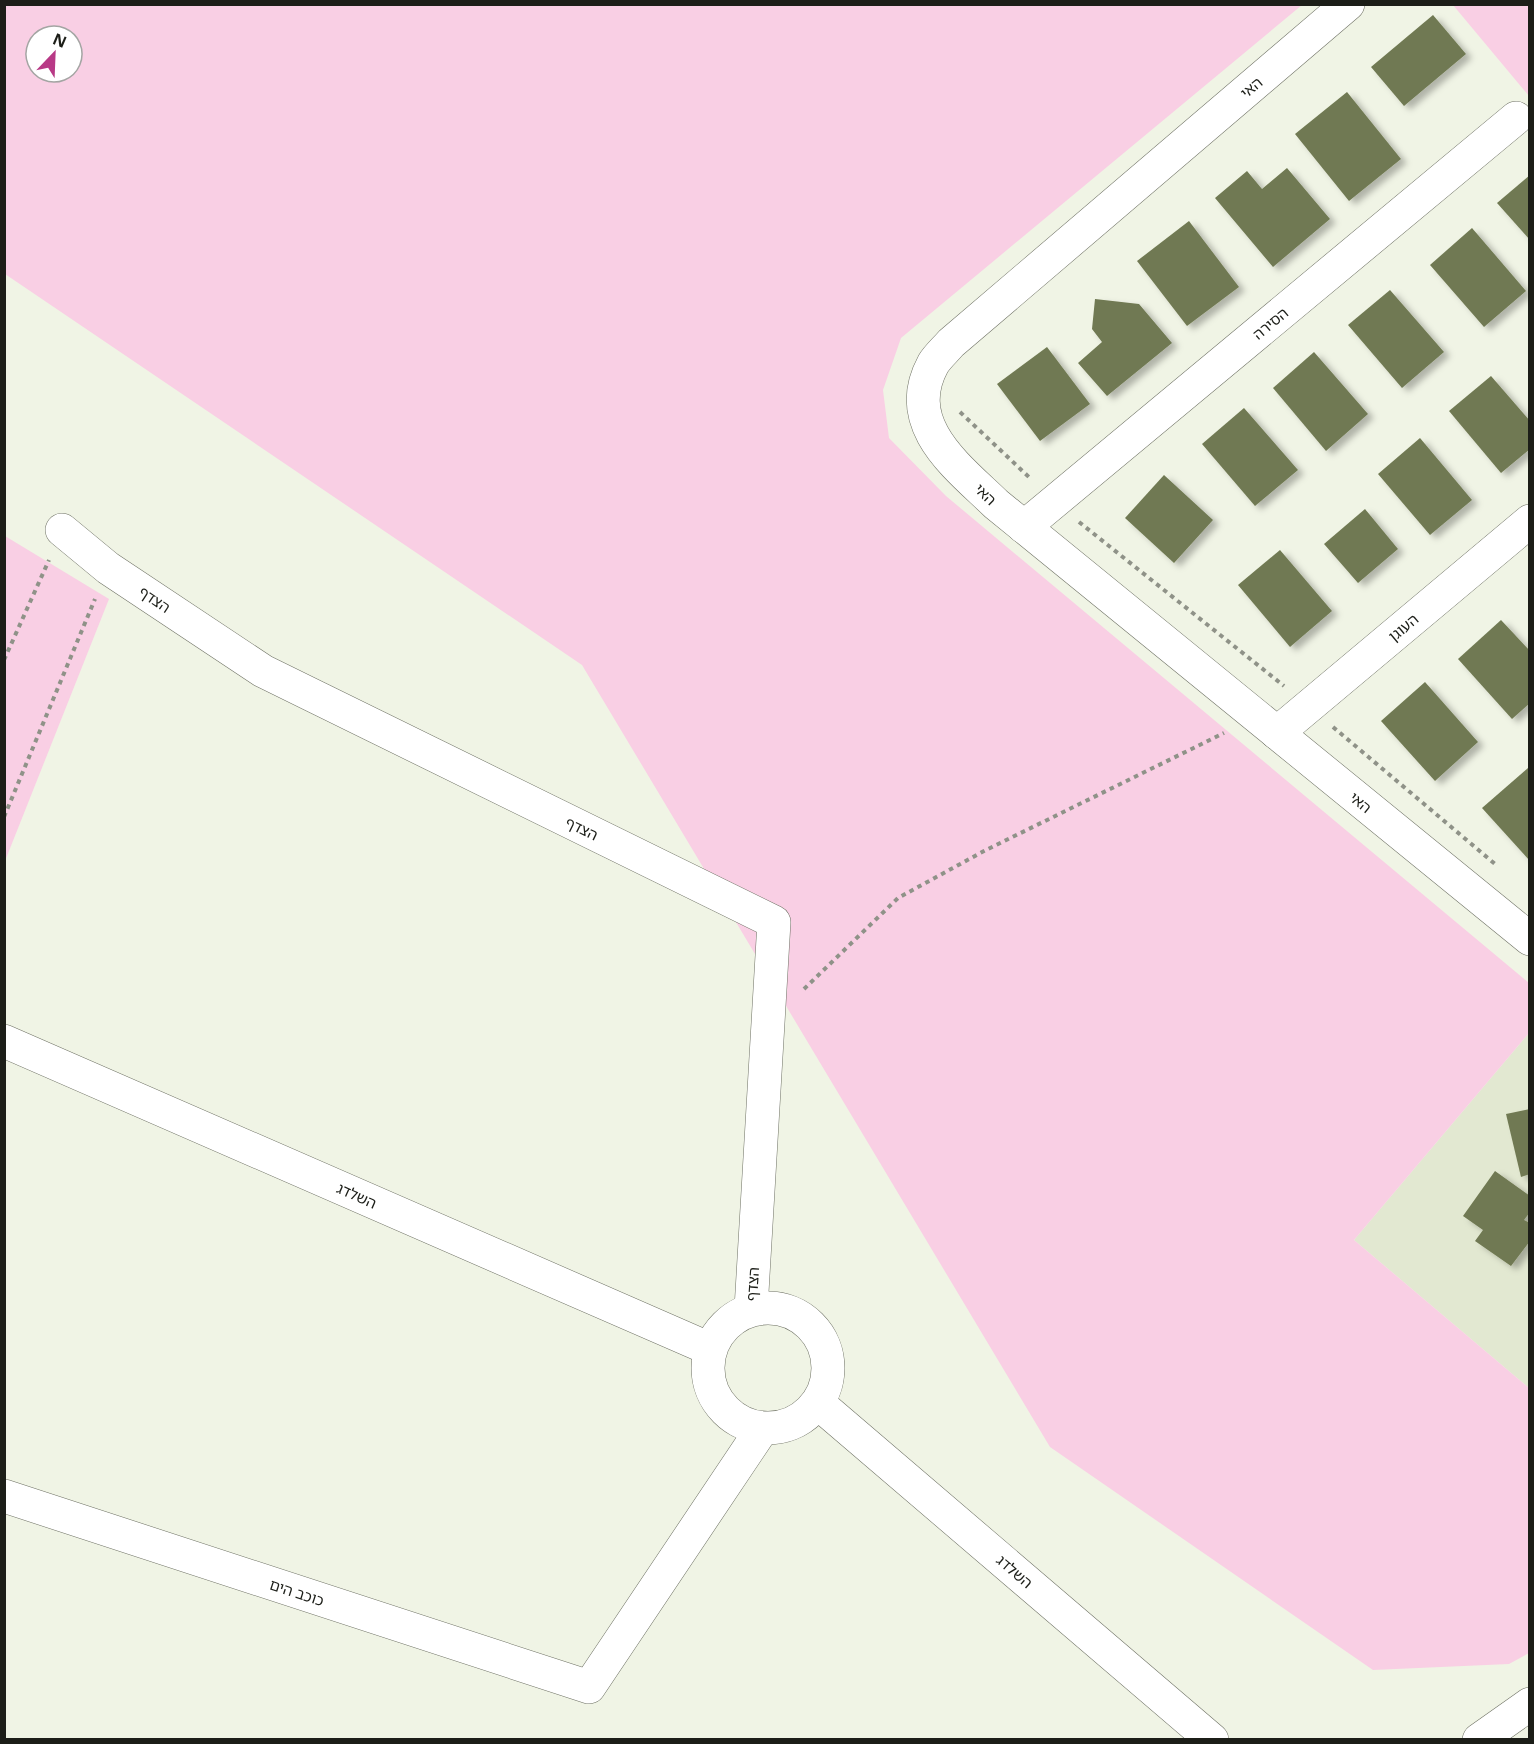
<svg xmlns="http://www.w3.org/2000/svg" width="1534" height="1744" font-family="'Noto Sans','Noto Sans Hebrew',sans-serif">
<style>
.built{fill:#e2e8d1}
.green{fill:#f9cfe4;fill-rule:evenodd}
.building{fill:#707952;filter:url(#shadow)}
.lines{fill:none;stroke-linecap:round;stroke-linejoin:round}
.minor-casing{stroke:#6e7164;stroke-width:34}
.path{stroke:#8f9288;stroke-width:4;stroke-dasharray:4.5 4.5;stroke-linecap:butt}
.minor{stroke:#fff;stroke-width:33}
.labels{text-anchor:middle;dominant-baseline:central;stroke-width:6;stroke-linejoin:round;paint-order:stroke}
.street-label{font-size:15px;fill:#1c1e18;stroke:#fff}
</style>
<defs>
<filter id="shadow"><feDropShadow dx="6" dy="4" stdDeviation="3" flood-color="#0004"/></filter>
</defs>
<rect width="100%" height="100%" fill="#f0f4e5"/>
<!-- built -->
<path class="built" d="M1529 1033V1388L1354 1240Z"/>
<!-- green -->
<g class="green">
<path d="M4 5H1302L901 338 883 390 889 438 946 496 1529 983V1033L1354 1240 1529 1388V1653L1509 1664 1373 1670 1050 1447 582 665 5 274ZM36 36H72V72H36Z"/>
<path d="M1453 5H1529V96Z"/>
<path d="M5 536 109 599 5 861Z"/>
</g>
<!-- building -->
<g class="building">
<path d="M1433 15 1466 54 1404 106 1371 67Z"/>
<path d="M1347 92 1401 159 1349 201 1295 134Z"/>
<path d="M1287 168 1330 219 1273 267 1215 198 1247 171 1262 189Z"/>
<path d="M1530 175V240L1497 203Z"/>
<path d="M1189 221 1239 287 1187 326 1137 261Z"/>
<path d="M1472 228 1526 291 1484 327 1430 265Z"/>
<path d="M1390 290 1444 352 1402 388 1348 325Z"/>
<path d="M1095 299 1139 304 1172 343 1107 396 1078 363 1102 342 1092 329Z"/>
<path d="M1047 347 1090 404 1040 441 997 384Z"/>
<path d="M1314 352 1368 414 1326 451 1273 388Z"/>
<path d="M1491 376 1530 421V449L1501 473 1449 411Z"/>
<path d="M1244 408 1298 470 1255 506 1202 444Z"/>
<path d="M1420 438 1472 500 1430 535 1378 474Z"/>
<path d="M1164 475 1213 520 1174 563 1125 518Z"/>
<path d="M1365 509 1398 549 1358 583 1324 544Z"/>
<path d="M1280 550 1332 611 1290 647 1238 585Z"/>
<path d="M1501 620 1530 651V703L1512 719 1458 659Z"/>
<path d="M1425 682 1478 742 1435 781 1381 721Z"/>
<path d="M1528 768 1530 769V861L1482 808Z"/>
<path d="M1530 1109V1174L1521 1177 1506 1114Z"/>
<path d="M1495 1171 1530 1196V1212L1524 1220 1530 1223V1241L1511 1266 1475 1241 1483 1230 1463 1216Z"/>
</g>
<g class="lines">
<!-- minor casing -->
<g class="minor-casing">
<g id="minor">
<path d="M1348 4 951 343C945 350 937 357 933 364 900 425 958 467 996 504L1530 939"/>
<path d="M1024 527 1516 118"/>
<path d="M62 530 108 568 263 671 774 922 751 1309"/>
<path d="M1277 733 1530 521"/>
<path d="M4 1041 710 1349"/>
<circle cx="768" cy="1368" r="60"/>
<path d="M818 1403 1212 1740"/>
<path d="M4 1496 589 1687 762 1429"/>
<path d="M1479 1740 1530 1704"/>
</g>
</g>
<!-- path -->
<g class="path">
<path d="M960 412 1031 479"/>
<path d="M1079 522 1284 686"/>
<path d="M4 660 49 560"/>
<path d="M1333 727 1495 864"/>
<path d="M4 817 95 599"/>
<path d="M804 989 898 898 984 851 1224 733"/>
</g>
<!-- minor -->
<use href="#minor" class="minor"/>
</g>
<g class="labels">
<!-- street labels -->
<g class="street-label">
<text transform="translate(1251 87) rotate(-40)">האי</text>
<text transform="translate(1270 323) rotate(-40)">הסירה</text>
<text transform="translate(986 494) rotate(44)">האי</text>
<text transform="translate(155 599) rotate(34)">הצדף</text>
<text transform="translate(1403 627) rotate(-40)">העוגן</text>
<text transform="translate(1361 802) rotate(39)">האי</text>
<text transform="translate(582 828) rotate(26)">הצדף</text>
<text transform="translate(357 1195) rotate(24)">השלדג</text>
<text transform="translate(752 1284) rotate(-86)">הצדף</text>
<text transform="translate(1015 1571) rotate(41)">השלדג</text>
<text transform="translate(297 1592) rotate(18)">כוכב הים</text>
</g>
</g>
<!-- border -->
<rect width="1534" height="1744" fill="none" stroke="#1c1e18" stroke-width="12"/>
<!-- north arrow -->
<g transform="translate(54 54) rotate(23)"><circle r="28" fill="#ffffff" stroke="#a4a5a3" stroke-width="1.5"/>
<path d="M0-4.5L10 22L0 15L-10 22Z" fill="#b83986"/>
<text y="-9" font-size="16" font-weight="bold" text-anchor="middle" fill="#1c1e18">N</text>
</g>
</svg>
